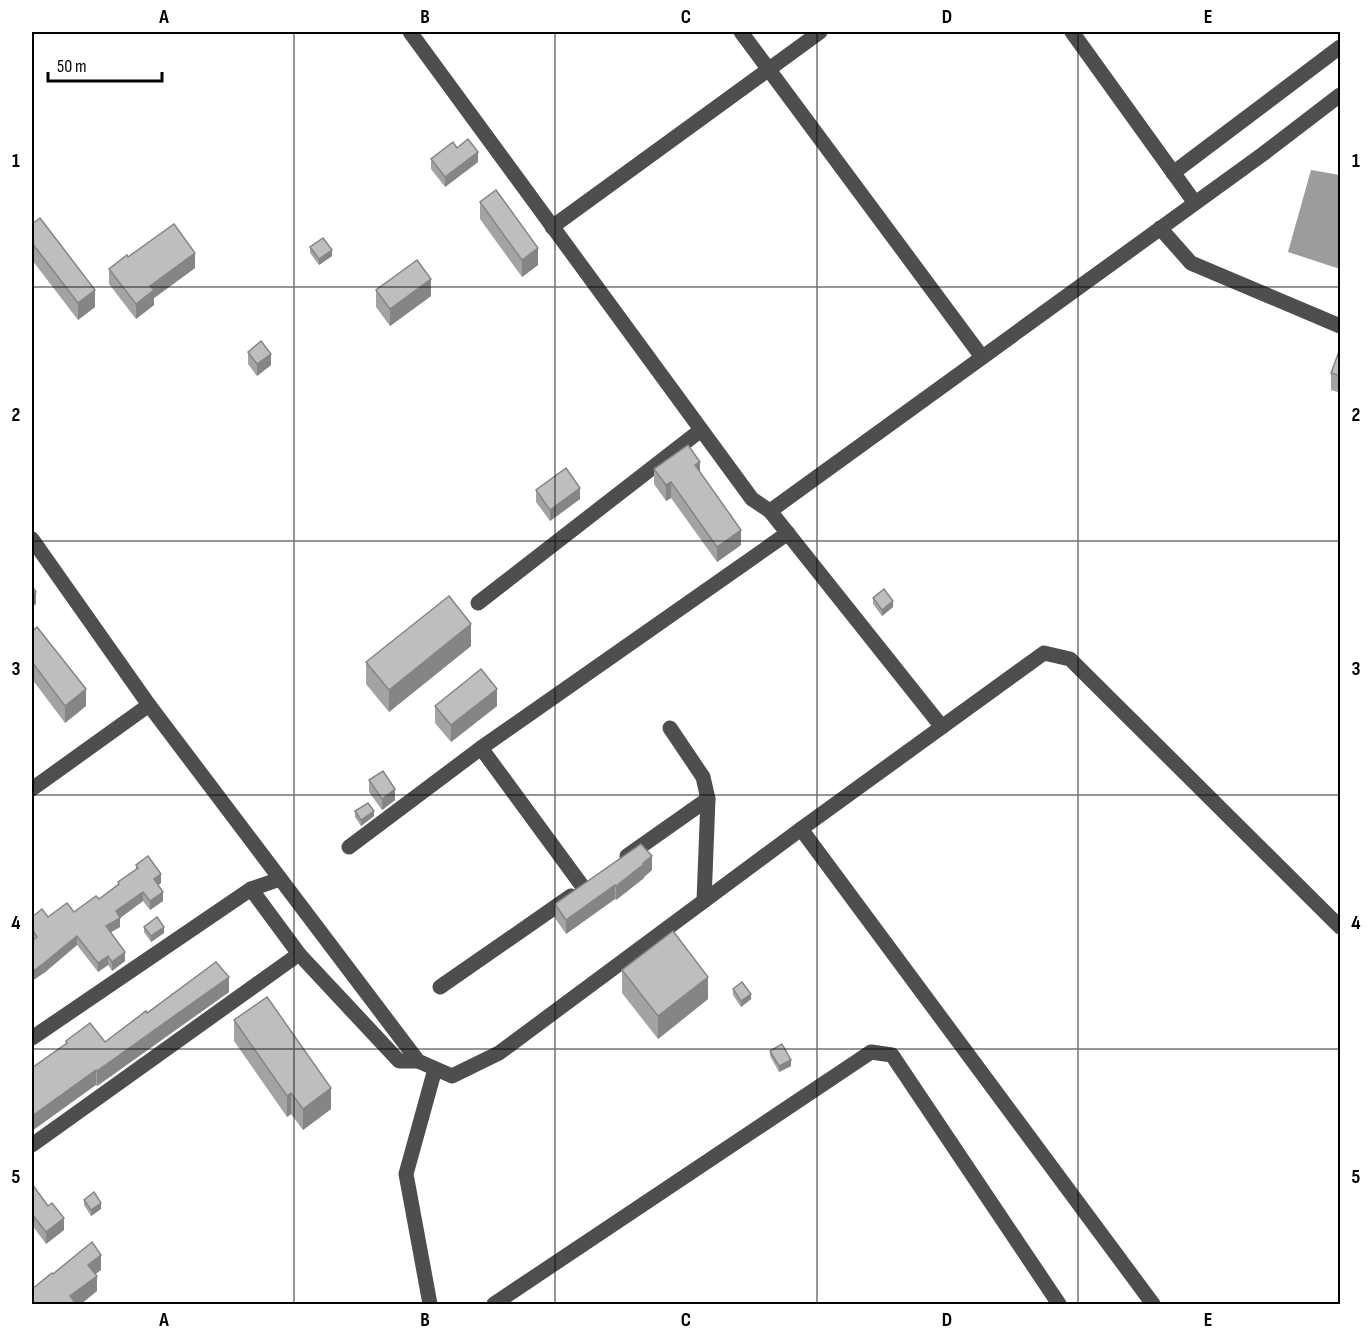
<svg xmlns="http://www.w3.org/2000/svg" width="1372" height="1336" font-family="'Sofia Sans Condensed',sans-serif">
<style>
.water{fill:#9c9c9c}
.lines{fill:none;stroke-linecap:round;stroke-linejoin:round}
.minor{stroke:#4e4e4e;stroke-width:15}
.wall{fill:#a3a3a3}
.shaded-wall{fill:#858585}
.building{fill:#bebebe;stroke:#858585;stroke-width:1.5}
.grid{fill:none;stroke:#000;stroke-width:1.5;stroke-opacity:0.55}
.neatline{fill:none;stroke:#000;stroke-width:2}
.grid-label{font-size:20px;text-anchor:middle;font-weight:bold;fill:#000}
</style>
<rect width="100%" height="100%" fill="#fff"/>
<!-- water -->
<path class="water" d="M1311 170 1340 175V269L1288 252Z"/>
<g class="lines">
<!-- minor -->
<g class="minor">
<path d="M410 32 752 499 770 511"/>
<path d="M741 32 982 357"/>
<path d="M1072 32 1195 203"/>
<path d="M1173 173 1340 47"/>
<path d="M552 227 820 32"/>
<path d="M1160 228 1191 263 1340 326"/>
<path d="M32 539 149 705 418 1061 452 1076 499 1053 801 829 1044 653 1070 659 1340 927"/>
<path d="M478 603 701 430"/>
<path d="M942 727 770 511 1263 154 1340 95"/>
<path d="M670 728 703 777 708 799 704 901"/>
<path d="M481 748 583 887"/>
<path d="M32 789 149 705"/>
<path d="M801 829 1153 1304"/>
<path d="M349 847 481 748 788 533"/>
<path d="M627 856 708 799"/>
<path d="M251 889 299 954"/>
<path d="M440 987 571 896"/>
<path d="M32 1038 251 889 280 879"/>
<path d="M32 1145 299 954 399 1061H418"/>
<path d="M430 1304 406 1174 435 1069"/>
<path d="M494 1304 871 1052 892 1055 1059 1304"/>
</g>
</g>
<!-- wall -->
<g class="wall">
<path d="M457 148 478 162 445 187 431 169V159Z"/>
<path d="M480 202 538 265 522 277 480 219Z"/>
<path d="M32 224 95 307 78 320 32 260Z"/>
<path d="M310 247 332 256 319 265 310 253Z"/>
<path d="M128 257 195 268 154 298V305L136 319 109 284V269Z"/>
<path d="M376 290 431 296 390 326 376 307Z"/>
<path d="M1341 346V393L1331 390V373Z"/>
<path d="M248 352 271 365 257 376 248 364Z"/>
<path d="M654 469 700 472 741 545 717 562 671 498 666 501 654 484Z"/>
<path d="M536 490 580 499 550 521 536 502Z"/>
<path d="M873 598 893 607 882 616 873 604Z"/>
<path d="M32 631 86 706 65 723 32 679Z"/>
<path d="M471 646 389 712 366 684V662Z"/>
<path d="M435 706H497L451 742 435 723Z"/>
<path d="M369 780 395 800 382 810 369 792Z"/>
<path d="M355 811 374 816 361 826 355 817Z"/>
<path d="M136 865 161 883 158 885 163 901 150 910 143 901 120 918V927L111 932 125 961 112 971 108 965 98 972 77 945 44 973 32 939V917H48L74 912 99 899 118 884V882L136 869Z"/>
<path d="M652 870 644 877V878L616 900 615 899 566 934 555 918V904Z"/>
<path d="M144 927 164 933 151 942 144 932Z"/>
<path d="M622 970 708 999 658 1039 622 993Z"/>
<path d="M733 989 751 999 741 1007 733 995Z"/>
<path d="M229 992 97 1086 66 1044V1041L105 1042 147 1013Z"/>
<path d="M234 1020 331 1109 303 1130 291 1114 287 1117 234 1041Z"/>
<path d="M770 1051 791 1066 779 1072 770 1056Z"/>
<path d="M32 1184 64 1230 46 1244 32 1225Z"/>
<path d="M84 1200 101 1209 91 1216 84 1205Z"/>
</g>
<!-- shaded-wall -->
<g class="shaded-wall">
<path d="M478 152V162L445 187V177Z"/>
<path d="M538 248V265L522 277V260Z"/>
<path d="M332 250V256L319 265V259Z"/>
<path d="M195 253V268L154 298V305L136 319V304L150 286Z"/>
<path d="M431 279V296L390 326V309Z"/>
<path d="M95 290V307L78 320V303Z"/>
<path d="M271 354V365L257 376V364Z"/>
<path d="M700 462V477L695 465Z"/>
<path d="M671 482V498L666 501V485Z"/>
<path d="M580 488V499L550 521V510Z"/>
<path d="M741 530V545L717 562V547Z"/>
<path d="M36 592V604L32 607V596Z"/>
<path d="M893 601V607L882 616V610Z"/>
<path d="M471 624V646L389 712V690Z"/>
<path d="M86 689V706L65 723V706Z"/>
<path d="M497 689V706L451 742V725Z"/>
<path d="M395 789V800L382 810V799Z"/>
<path d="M374 811V816L361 826V820Z"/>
<path d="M652 856V870L644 877V878L616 900V886Z"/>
<path d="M161 874V883L154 888V879Z"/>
<path d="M615 885V899L566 934V920Z"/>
<path d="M143 892V901L120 918V927L106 935V926L116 911Z"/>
<path d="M163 892V901L150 910V901Z"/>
<path d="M164 927V933L151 942V936Z"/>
<path d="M77 936V945L44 973 32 981V972Z"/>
<path d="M125 952V961L112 971V962Z"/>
<path d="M108 956V965L98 972V963Z"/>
<path d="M229 977V992L97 1086V1071Z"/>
<path d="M708 977V999L658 1039V1016Z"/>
<path d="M751 994V999L741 1007V1001Z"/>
<path d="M791 1060V1066L779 1072V1066Z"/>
<path d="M96 1070V1085L32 1131V1116Z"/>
<path d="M331 1088V1109L303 1130V1109Z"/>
<path d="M291 1093V1114L287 1117V1096Z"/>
<path d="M101 1203V1209L91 1216V1210Z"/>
<path d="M64 1218V1230L46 1244V1232Z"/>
<path d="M101 1255V1270L88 1280V1265Z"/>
<path d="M97 1276V1291L80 1305H70V1296Z"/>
</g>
<!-- building -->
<g class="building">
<path d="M468 139 478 152 445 177 431 159 453 142 457 148Z"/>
<path d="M496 190 538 248 522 260 480 202Z"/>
<path d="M40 218 95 290 78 303 32 243V224Z"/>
<path d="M174 224 195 253 150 286 154 290 136 304 109 269 127 255 128 257Z"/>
<path d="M323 238 332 250 319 259 310 247Z"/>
<path d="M417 260 431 279 390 309 376 290Z"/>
<path d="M261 341 271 354 257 364 248 352Z"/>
<path d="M1341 346V376L1331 373Z"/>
<path d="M688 445 700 462 695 465 741 530 717 547 671 482 666 485 654 469Z"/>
<path d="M566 468 580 488 550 510 536 490Z"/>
<path d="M32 586 36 592 32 596Z"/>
<path d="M884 589 893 601 882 610 873 598Z"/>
<path d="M449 596 471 624 389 690 366 662Z"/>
<path d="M37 627 86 689 65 706 32 662V631Z"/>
<path d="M481 669 497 689 451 725 435 706Z"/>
<path d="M383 771 395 789 382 799 369 780Z"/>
<path d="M368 803 374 811 361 820 355 811Z"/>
<path d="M641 844 652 856 643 863 644 864 616 886 615 885 566 920 555 904Z"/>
<path d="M148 856 161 874 154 879 163 892 150 901 143 892 116 911 120 918 106 926 125 952 112 962 108 956 98 963 77 936 44 963 32 972V941L37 937 32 929V917L42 909 48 917 67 903 74 912 96 896 99 899 119 884 118 882 138 868 136 865Z"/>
<path d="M157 917 164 927 151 936 144 927Z"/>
<path d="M673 931 708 977 658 1016 622 970Z"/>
<path d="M216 962 229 977 97 1071 96 1070 32 1116V1068L67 1043 66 1041 90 1023 105 1042 146 1011 147 1013Z"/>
<path d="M742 982 751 994 741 1001 733 989Z"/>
<path d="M267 997 331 1088 303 1109 291 1093 287 1096 234 1020Z"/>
<path d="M782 1044 791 1060 779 1066 770 1051Z"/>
<path d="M32 1184 48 1206 52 1203 64 1218 46 1232 32 1214Z"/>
<path d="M94 1192 101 1203 91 1210 84 1200Z"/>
<path d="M92 1242 101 1255 88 1265 97 1276 70 1296 77 1305H32V1289L52 1273 53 1274Z"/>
</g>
<!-- grid -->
<path class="grid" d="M294 32V1304M555 32V1304M817 32V1304M1078 32V1304M32 287H1340M32 541H1340M32 795H1340M32 1049H1340"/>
<!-- border -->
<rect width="1372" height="1336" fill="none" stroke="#ffffff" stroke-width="66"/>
<!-- scale -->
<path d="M48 72v9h114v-9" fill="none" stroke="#000000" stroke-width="3"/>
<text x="57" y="72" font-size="18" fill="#000000" stroke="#ffffff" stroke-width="4.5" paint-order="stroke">50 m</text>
<rect x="33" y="33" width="1306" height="1270" class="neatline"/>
<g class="grid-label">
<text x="164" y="23">A</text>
<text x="425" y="23">B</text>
<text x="686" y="23">C</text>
<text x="947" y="23">D</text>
<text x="1208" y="23">E</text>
<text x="16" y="167">1</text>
<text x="1356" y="167">1</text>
<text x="16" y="421">2</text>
<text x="1356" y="421">2</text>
<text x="16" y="675">3</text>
<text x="1356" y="675">3</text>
<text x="16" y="929">4</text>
<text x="1356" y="929">4</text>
<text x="16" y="1183">5</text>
<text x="1356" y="1183">5</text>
<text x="164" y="1326">A</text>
<text x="425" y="1326">B</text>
<text x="686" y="1326">C</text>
<text x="947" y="1326">D</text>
<text x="1208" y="1326">E</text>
</g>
</svg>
